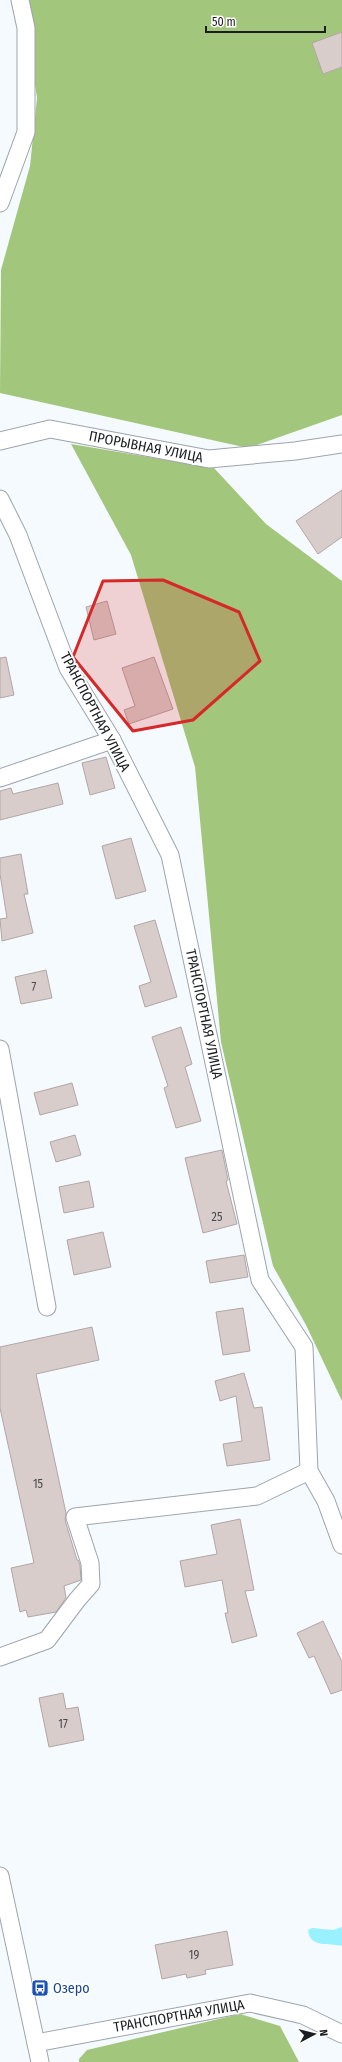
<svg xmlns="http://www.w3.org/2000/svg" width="342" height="2062" font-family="'Fira Sans Condensed',sans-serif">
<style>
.forest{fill:#a2c67c}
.water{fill:#99f0fe}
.building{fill:#d9cdcc;stroke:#b2a6a5}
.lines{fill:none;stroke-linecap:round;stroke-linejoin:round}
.minor-casing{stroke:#9ea4ac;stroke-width:19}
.minor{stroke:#fff;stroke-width:17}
.marked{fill:#d62828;fill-opacity:0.2;stroke:#d62828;stroke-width:3;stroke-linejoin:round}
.labels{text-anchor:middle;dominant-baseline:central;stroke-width:4;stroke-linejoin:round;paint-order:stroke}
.number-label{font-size:12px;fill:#4a4a4b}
.street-label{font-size:14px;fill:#1b1e20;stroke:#fff}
.transit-label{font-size:14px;fill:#164399;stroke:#fff;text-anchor:start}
</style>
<rect width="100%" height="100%" fill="#f5fafe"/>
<!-- forest -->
<g class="forest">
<path d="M23 0H342V415L248 448 0 393 1 270 30 166 37 98Z"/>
<path d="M71 444 214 468 266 524 342 581V1401L306 1325 273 1266 221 1042 195 767 131 555Z"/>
<path d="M240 2014 280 2026 299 2062H79V2059L87 2050Z"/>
</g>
<!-- water -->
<path class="water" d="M342 1927V1946C329 1942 310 1949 308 1930L312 1928 333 1930Z"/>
<!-- building -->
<g class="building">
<path d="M342 32V67L323 74 312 43Z"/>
<path d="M342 490V537L318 554 296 521Z"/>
<path d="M107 601 116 634 94 640 86 607Z"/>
<path d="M6 657 14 695 0 698V658Z"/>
<path d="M154 657 173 709 129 724 124 710 135 706 122 668Z"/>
<path d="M106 757 115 788 90 795 82 763Z"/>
<path d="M58 783 63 804 0 820V791L11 788 13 794Z"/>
<path d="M131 838 146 891 116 899 102 846Z"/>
<path d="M21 854 28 894H24L33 933 2 941 0 919 7 918 0 874V858Z"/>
<path d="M155 920 177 997 145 1007 139 986 151 982 134 926Z"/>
<path d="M46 970 52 998 21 1004 15 977Z"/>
<path d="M181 1027 192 1064 185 1067 201 1121 176 1128 164 1088 168 1086 152 1037Z"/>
<path d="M72 1083 78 1105 40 1115 34 1093Z"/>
<path d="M75 1135 81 1155 56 1162 50 1142Z"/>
<path d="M222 1150 228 1180 226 1181 237 1224 203 1233 185 1158Z"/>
<path d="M89 1181 94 1207 64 1213 59 1187Z"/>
<path d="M103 1232 111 1267 74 1275 67 1240Z"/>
<path d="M244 1255 248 1277 210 1283 206 1261Z"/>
<path d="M243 1308 250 1351 223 1355 216 1312Z"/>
<path d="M92 1327 99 1360 36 1374 66 1513 65 1520 77 1560H78L80 1565 81 1580 64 1586 66 1598 56 1612 28 1617 26 1610 20 1612 11 1568 34 1563 0 1408V1347Z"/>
<path d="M244 1373 254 1408 262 1407 270 1460 227 1466 223 1444 242 1441 236 1396 220 1401 215 1381Z"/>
<path d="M240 1519 254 1590 245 1591 257 1636 232 1643 225 1613H228L222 1580 185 1587 180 1561 217 1554 211 1525Z"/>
<path d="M323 1621 342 1662V1690L331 1694 314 1656 309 1658 297 1633Z"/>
<path d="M63 1693 66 1709 78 1707 84 1740 49 1747 39 1698Z"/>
<path d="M227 1931 233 1965 205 1970 206 1974 187 1978 186 1974 162 1979 155 1945Z"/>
</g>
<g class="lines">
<!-- minor casing -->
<g class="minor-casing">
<g id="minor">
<path d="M0 203 26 132V28L20 0"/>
<path d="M0 441 50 429 209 459 295 451 342 444"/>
<path d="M0 499 18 535 68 668 112 740 170 855 260 1280 304 1347 309 1471 326 1501 342 1545"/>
<path d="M0 778 112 740"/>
<path d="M0 1049 47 1307"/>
<path d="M0 1657 47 1640 77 1600 91 1584 90 1563 75 1517 257 1496 309 1471"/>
<path d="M0 1876 40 2062"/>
<path d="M36 2043 250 2003 303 2015 342 2034"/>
</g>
</g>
<!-- minor -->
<use href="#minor" class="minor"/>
</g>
<!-- marked area -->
<path class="marked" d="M163 580 239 612 260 661 193 720 133 731 73 657 103 581Z"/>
<!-- icons -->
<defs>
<g id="bus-square" transform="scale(0.9)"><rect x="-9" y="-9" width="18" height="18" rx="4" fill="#1a4fb4" stroke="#fff"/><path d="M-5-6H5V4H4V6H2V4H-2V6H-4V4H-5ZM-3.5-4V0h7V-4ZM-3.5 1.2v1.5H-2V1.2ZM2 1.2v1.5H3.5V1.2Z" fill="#fff"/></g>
</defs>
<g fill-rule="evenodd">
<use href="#bus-square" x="40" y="1988"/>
</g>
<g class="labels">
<!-- number labels -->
<g class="number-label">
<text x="34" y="987">7</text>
<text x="217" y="1217">25</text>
<text x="38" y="1484">15</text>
<text x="63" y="1724">17</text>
<text x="194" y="1955">19</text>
</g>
<!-- street labels -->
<g class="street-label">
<text transform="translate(146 447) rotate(11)">ПРОРЫВНАЯ УЛИЦА</text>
<text transform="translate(95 712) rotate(62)">ТРАНСПОРТНАЯ УЛИЦА</text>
<text transform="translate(204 1014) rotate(78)">ТРАНСПОРТНАЯ УЛИЦА</text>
<text transform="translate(179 2016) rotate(-10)">ТРАНСПОРТНАЯ УЛИЦА</text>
</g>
<!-- transit labels -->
<g class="transit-label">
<text x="53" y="1988">Озеро</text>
</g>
</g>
<!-- north arrow -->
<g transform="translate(314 2034) rotate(83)" stroke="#ffffff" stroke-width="3" paint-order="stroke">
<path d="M0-3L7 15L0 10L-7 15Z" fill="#1b1e20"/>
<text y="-6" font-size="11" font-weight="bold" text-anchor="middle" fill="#1b1e20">N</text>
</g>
<!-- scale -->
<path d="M206 26v6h119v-6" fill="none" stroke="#1b1e20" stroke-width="2"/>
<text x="212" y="26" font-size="12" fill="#1b1e20" stroke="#ffffff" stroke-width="3" paint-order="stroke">50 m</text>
</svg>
